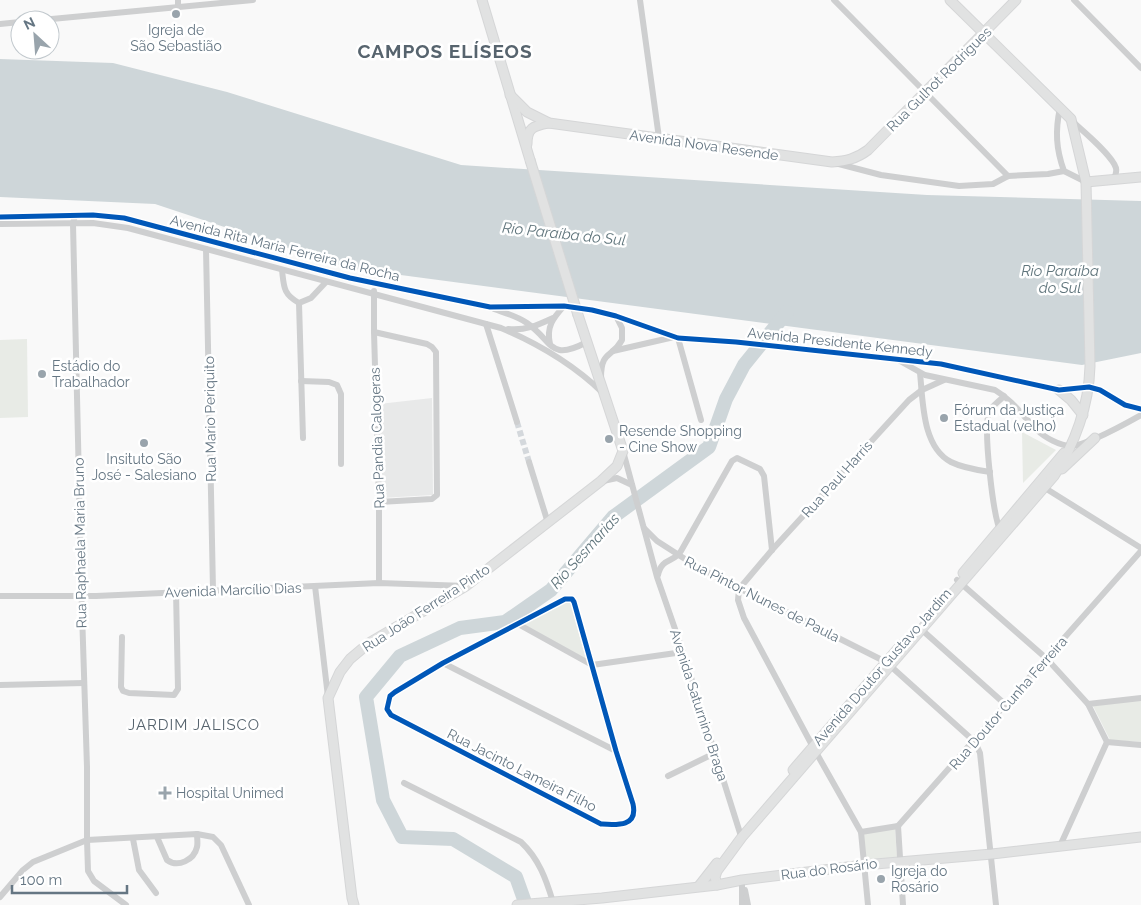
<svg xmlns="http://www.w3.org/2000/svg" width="1141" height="905" font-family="Raleway,sans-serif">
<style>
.built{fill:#e8e9e9}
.green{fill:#e8ebe6}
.water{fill:#ced6d9}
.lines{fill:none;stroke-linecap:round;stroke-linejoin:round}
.river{stroke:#ced6d9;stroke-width:14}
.street-tunnel{stroke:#d4d8dc;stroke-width:6;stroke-dasharray:6 3;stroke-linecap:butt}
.secondary-casing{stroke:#d5d6d7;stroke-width:11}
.street{stroke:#cecfd0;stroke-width:6}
.secondary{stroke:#e1e2e2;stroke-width:9}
.secondary-bridge-casing{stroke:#d5d6d7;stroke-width:11;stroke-linecap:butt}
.secondary-bridge{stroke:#e1e2e2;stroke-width:9}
.cycleway-casing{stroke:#fff;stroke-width:8}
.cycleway{stroke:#0057b8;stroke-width:5}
.poi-dot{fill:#99a4ac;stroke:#fff;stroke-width:2}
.labels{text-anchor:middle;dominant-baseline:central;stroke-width:5;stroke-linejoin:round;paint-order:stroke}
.poi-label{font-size:14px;fill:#657683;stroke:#fff;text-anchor:start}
.street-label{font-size:14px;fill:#657683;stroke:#fff}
.water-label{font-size:15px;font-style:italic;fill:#60757c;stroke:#fff}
.neighbourhood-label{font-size:15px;letter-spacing:1px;fill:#57646e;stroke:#fff}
.district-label{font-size:19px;font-weight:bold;letter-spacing:1px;fill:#57646e;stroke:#fff}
</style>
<rect width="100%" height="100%" fill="#f9f9f9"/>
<!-- built -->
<path class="built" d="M432 398 433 495 381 498 379 404Z"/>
<!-- green -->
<g class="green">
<path d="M27 339 28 417 0 418V340Z"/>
<path d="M1022 432 1056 450 1023 483Z"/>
<path d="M570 601 586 659 521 623 563 602Z"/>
<path d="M1141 700V742L1110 740 1093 706Z"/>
<path d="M895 828 897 857 866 862 862 833Z"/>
</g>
<!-- water -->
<path class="water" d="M0 59 113 63 227 92 461 165 927 195 1141 201V353L1082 365 348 268 155 204 0 197Z"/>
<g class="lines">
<!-- river -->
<path class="river" d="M526 905 516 877 453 839 402 837 383 800 366 697 400 656 460 628 505 622 551 590 613 517 709 447 726 399 744 365 787 312"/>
<!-- street-tunnel -->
<path class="street-tunnel" d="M517 422 529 462"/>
<!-- secondary casing -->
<g class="secondary-casing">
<g id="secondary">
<path d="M482 0 530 160"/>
<path d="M510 95 527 112 549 123 832 162C846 161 856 159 868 150L1016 0"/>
<path d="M527 144C527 127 534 126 549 123"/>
<path d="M1086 182 1141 177"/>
<path d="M1059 390 1071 400 1083 415"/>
<path d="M1062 469 1095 438"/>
<path d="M963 573 1064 453"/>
<path d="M793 770 901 645"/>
<path d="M717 885 715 877 717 871 742 837 1054 476C1075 444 1089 405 1090 366L1086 182 1071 119 950 0"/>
<path d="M699 886 717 863"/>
<path d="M354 905 352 898 328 698 340 672 350 659 369 643 466 586 601 481 617 466 623 451 578 315"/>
<path d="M517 905 602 898 717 885 742 880 864 865 992 854 1141 837"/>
</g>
</g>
<!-- street -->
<g class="street">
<path d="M178 0V8"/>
<path d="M640 0 659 138"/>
<path d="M834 0 1008 176"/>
<path d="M1074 0 1141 68"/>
<path d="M41 20 253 0"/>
<path d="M0 24 20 22"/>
<path d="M1060 108C1055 131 1056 149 1064 171L1086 182"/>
<path d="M1072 121C1083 131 1112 155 1116 168 1117 172 1115 176 1114 179"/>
<path d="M835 163 881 175 959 186 993 184 1008 176 1048 174 1064 171"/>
<path d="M75 215 73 224 82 612 87 767V840L88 871 94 881 126 905"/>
<path d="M0 217 93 215 124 218 350 278 490 307 564 306 592 310 616 316 678 338 736 342 941 364 1059 390 1089 387 1100 390 1125 405 1141 409"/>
<path d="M0 224 93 223 128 228 501 328C539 344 573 364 603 393"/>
<path d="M206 249 213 590"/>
<path d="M282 270C284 287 283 294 299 303L311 298 326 282"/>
<path d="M374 291V332L379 502V583"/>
<path d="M299 303 303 438"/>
<path d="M494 309C505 313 517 316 527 323 554 342 549 362 587 342"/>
<path d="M486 324 517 422"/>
<path d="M508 329C525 331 538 325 553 318"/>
<path d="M374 332 427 344 432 347 436 352 437 495 432 499 379 502"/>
<path d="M678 338 701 420"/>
<path d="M550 344C546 327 553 318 564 306"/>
<path d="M613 351 674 337"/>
<path d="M900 361 925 375 995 390C1012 400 1023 416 1037 430 1044 437 1060 446 1071 446 1088 445 1125 424 1141 415"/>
<path d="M920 373C923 401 922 447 951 462 963 468 977 470 990 472"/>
<path d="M601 378C601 350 612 358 622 340V328L616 316"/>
<path d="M301 381 329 382 337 385 341 394V464"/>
<path d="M623 451 657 577 683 652 740 833 742 837"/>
<path d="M529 462 548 523"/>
<path d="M603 481 617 478 632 485"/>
<path d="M1045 488 1141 548"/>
<path d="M644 528 657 541 699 568 886 662 975 742 980 753 996 905"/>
<path d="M1001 532C993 518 983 428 989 413 991 406 1000 401 1004 396"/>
<path d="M658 575C662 557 674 563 681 551L732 461 737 458 760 469 764 476 772 550"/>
<path d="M957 580 1047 659 1088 704 1107 742"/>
<path d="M315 586 328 697"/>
<path d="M0 596H96L379 583 466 586"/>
<path d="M565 599H572L574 602 616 751 633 804C638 827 617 825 601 824L391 715 387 709 390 696 395 692 443 663Z"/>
<path d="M518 624 592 665 683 652"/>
<path d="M922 630 1006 705"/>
<path d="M122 637 121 687 123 691 129 693 174 695 178 689 176 591"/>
<path d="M443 663 616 751"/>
<path d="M0 685 84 683"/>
<path d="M1088 704 1141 698"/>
<path d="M1107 742 1141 745"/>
<path d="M668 776 715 753"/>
<path d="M404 783 521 842C539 859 546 879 553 902"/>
<path d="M898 826 903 905"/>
<path d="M861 832 898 826 1141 551"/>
<path d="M157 837 167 860C178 868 194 860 197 847 198 843 197 838 197 834"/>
<path d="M133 839 139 870 156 893"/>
<path d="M1060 846 1107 742"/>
<path d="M742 880V905"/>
<path d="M745 890 748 905"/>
<path d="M0 897 23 870 33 862 87 840 197 834 213 837 221 845 249 905"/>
<path d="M868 905 861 832 813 747 744 618 738 600 739 589 772 550 909 400 922 390 944 380"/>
</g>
<!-- secondary -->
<use href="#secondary" class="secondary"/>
<!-- secondary-bridge casing -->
<g class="secondary-bridge-casing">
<path id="secondary-bridge" d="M530 160 578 315"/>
</g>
<!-- secondary-bridge -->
<use href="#secondary-bridge" class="secondary-bridge"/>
<!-- cycleway casing -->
<g class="cycleway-casing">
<g id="cycleway">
<path d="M0 217 93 215 124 218 350 278 490 307 564 306 592 310 616 316 678 338 736 342 941 364 1059 390 1089 387 1100 390 1125 405 1141 409"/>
<path d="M565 599H572L574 602 616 751 633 804C638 827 617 825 601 824L391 715 387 709 390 696 395 692 443 663Z"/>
</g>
</g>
<!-- cycleway -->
<use href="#cycleway" class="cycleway"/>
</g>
<!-- markers -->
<g class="poi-dot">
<circle cx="176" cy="14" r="5"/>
<circle cx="42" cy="374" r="5"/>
<circle cx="944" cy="418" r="5"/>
<circle cx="609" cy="439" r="5"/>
<circle cx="144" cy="443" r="5"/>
<path d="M162.5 785.5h5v5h5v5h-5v5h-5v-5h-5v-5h5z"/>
<circle cx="881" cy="879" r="5"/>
</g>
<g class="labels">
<!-- poi labels -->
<g class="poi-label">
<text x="176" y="30" text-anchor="middle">Igreja de<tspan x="176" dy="16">São Sebastião</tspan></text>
<text x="52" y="366">Estádio do<tspan x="52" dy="16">Trabalhador</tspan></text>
<text x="954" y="410">Fórum da Justiça<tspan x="954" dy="16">Estadual (velho)</tspan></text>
<text x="619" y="431">Resende Shopping<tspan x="619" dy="16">- Cine Show</tspan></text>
<text x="144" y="459" text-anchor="middle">Insituto São<tspan x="144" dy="16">José - Salesiano</tspan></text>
<text x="176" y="793">Hospital Unimed</text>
<text x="891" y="871">Igreja do<tspan x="891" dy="16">Rosário</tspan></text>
</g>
<!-- street labels -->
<g class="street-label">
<text transform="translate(939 79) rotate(-45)">Rua Gulhot Rodrigues</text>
<text transform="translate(704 145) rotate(8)">Avenida Nova Resende</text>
<text transform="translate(285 248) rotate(14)">Avenida Rita Maria Ferreira da Rocha</text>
<text transform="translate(840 342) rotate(6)">Avenida Presidente Kennedy</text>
<text transform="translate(210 419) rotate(-91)">Rua Mario Periquito</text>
<text transform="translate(377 438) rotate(-92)">Rua Pandia Calogeras</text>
<text transform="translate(837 479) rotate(-48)">Rua Paul Harris</text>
<text transform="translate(80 543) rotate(-91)">Rua Raphaela Maria Bruno</text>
<text transform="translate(233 590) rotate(-2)">Avenida Marcílio Dias</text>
<text transform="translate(762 599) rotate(27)">Rua Pintor Nunes de Paula</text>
<text transform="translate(426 608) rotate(-33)">Rua João Ferreira Pinto</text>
<text transform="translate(882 667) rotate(-49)">Avenida Doutor Gustavo Jardim</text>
<text transform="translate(1008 703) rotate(-49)">Rua Doutor Cunha Ferreira</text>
<text transform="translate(699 705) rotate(72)">Avenida Saturnino Braga</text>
<text transform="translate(522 770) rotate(27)">Rua Jacinto Lameira Filho</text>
<text transform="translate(829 869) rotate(-7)">Rua do Rosário</text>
</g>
<!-- water labels -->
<g class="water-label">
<text transform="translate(564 234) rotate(6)">Rio Paraíba do Sul</text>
<text x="1060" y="271">Rio Paraíba<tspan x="1060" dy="17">do Sul</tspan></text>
<text transform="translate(585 551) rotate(-48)">Rio Sesmarias</text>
</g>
<!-- neighbourhood labels -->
<g class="neighbourhood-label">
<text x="194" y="725">JARDIM JALISCO</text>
</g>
<!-- district labels -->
<g class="district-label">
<text x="445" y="51">CAMPOS ELÍSEOS</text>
</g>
</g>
<!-- north arrow -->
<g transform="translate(35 35) rotate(334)"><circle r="24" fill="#ffffff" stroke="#c1c8cd"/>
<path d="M0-4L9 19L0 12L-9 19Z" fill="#99a4ac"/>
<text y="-8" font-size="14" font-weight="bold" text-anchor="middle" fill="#657683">N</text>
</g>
<!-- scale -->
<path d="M12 885v8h115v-8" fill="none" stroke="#657683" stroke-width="2.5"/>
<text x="20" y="885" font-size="15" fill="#657683" stroke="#ffffff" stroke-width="4" paint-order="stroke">100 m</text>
</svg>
